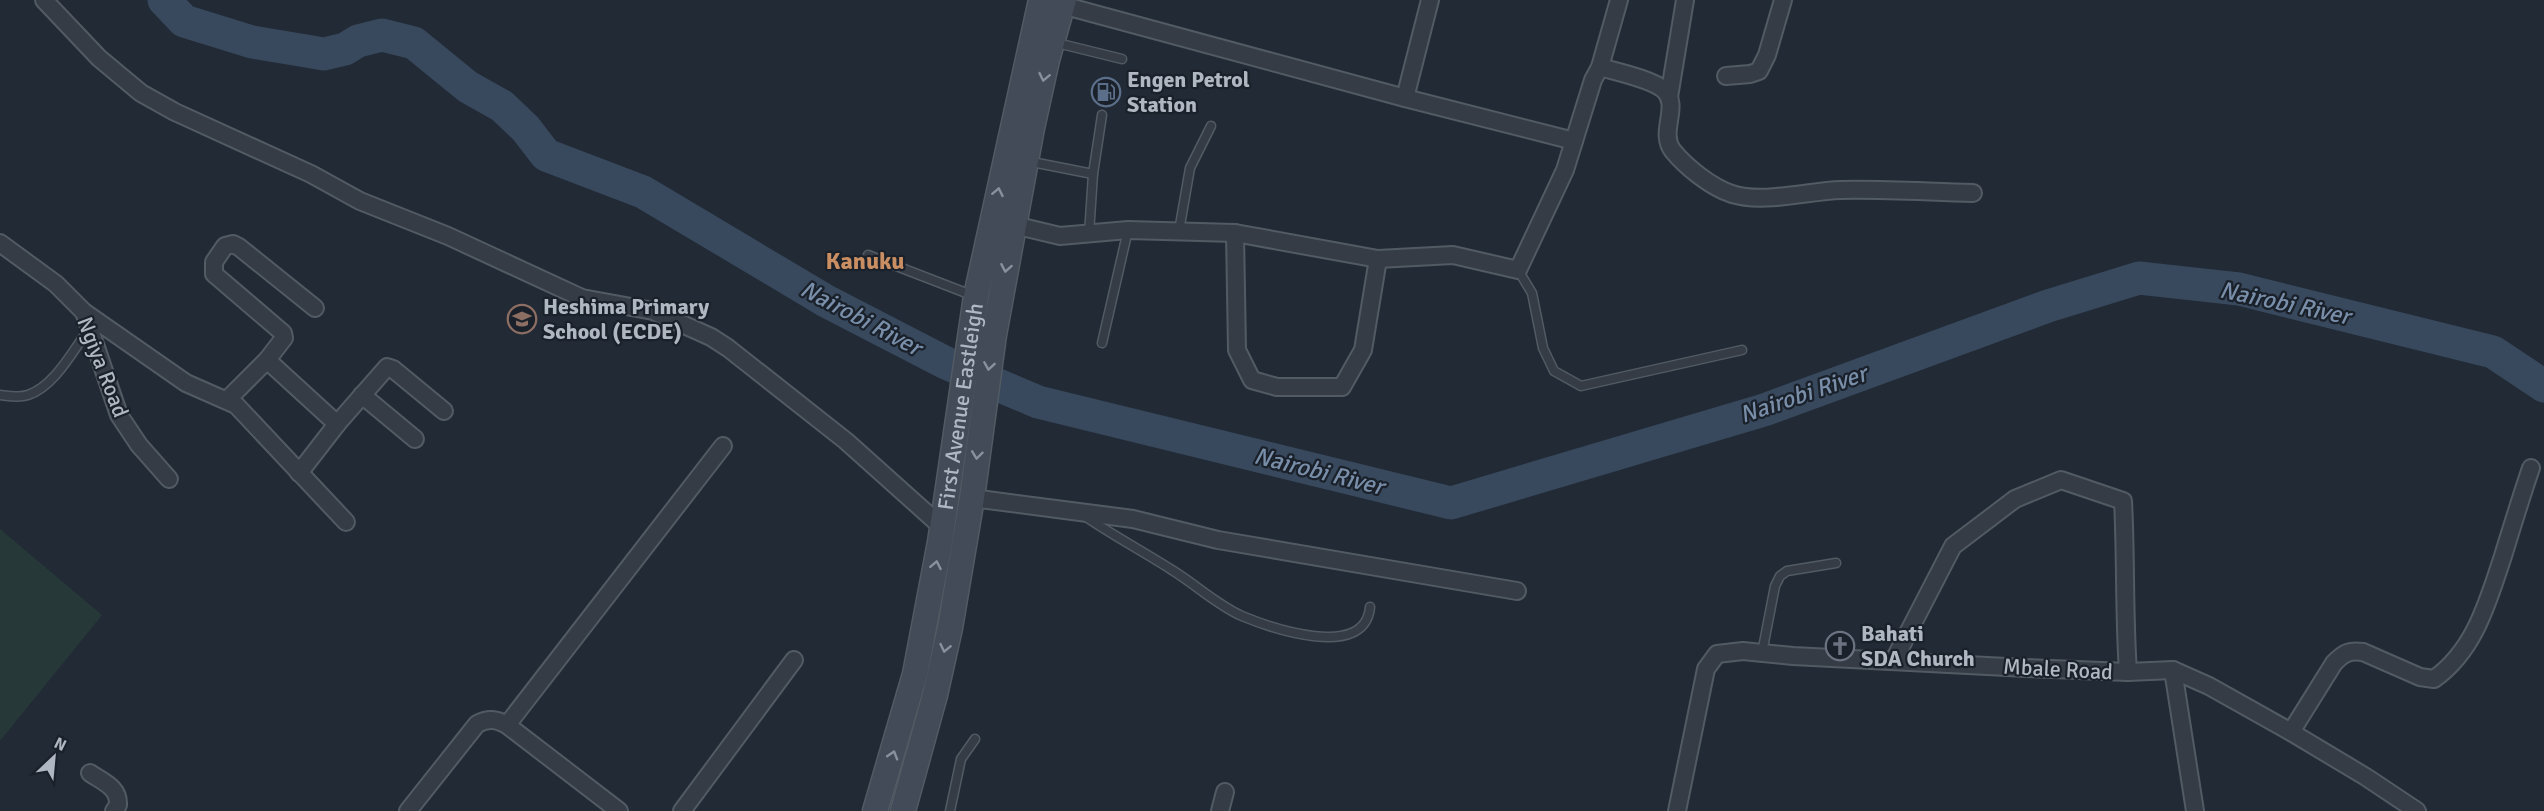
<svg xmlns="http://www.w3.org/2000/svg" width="2544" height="811" font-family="Signika,sans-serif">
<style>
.green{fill:#263838}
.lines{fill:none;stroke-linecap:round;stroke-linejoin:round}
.river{stroke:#38485d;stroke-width:33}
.lane-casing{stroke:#525a63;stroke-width:11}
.street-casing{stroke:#525a63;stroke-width:20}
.secondary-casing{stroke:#525a63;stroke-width:27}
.lane{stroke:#353c46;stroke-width:8}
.street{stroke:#353c46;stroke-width:16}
.secondary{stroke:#434b58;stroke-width:24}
.oneway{stroke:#89919d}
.labels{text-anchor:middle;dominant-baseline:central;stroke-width:4.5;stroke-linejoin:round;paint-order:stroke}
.poi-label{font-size:22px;font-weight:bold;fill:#afb7c2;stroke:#1a212a;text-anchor:start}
.street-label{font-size:22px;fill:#afb7c2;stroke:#1a212a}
.neighbourhood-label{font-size:24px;font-weight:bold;fill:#ca8e63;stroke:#1a212a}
.water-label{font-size:24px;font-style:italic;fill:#798ea9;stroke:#1a212a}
</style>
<rect width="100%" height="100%" fill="#212a35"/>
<!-- green -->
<path class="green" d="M0 529 102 615 0 741Z"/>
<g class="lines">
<!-- river -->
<path class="river" d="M164 0 184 21 252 42 324 54 345 49 358 41 382 35 414 43 468 87 502 106 526 129 546 155 643 192 826 301 946 363 1038 402 1451 503 1764 410 2048 306 2139 278 2239 289 2493 352 2544 386"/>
<!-- lane casing -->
<g class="lane-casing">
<g id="lane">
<path d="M1053 42 1122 59"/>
<path d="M1027 161 1093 174"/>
<path d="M1179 231 1190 168 1211 126"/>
<path d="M1089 234 1093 174 1102 115"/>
<path d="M868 255 974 296"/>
<path d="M1518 270 1532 293 1543 348 1554 371 1581 386 1742 350"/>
<path d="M1102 343 1128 230"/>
<path d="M0 395C9 396 19 398 28 395 55 386 73 350 89 329"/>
<path d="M1086 517C1114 536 1144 552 1172 570 1195 584 1217 605 1242 616 1271 628 1365 661 1370 607"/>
<path d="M1762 653 1775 586 1780 576 1787 571 1836 563"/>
<path d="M950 811 961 759 975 739"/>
</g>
</g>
<!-- street casing -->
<g class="street-casing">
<g id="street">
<path d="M44 0 99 58 141 93 175 112 311 174 360 201 448 236 582 298 653 311 711 337 728 348 846 441 942 527"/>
<path d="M1062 5 1405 98 1574 141"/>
<path d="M1600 67C1617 72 1652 79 1664 90 1681 106 1658 132 1673 151 1686 167 1711 187 1732 194 1763 204 1808 191 1841 190 1885 189 1929 192 1973 193"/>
<path d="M1726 76 1750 74 1759 71 1767 55 1783 0"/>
<path d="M1669 97 1685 0"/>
<path d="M1405 98 1430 0"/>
<path d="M1014 225 1060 236 1128 230 1235 233 1378 259 1453 255 1518 270 1565 170 1593 80 1600 67 1619 0"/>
<path d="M1235 233 1237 350 1252 380 1277 387H1342L1363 350 1378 259"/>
<path d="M0 243 56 284 84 312 119 415 139 445 169 479"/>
<path d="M84 312 186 383 236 405 346 522"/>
<path d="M267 360 337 424"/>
<path d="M362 395 415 439"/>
<path d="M227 400 267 360 284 338 283 333 214 274V262L225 246 233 244 239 247 315 308"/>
<path d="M299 473 337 424 387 367 393 369 444 411"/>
<path d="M972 498 1133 519 1218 540 1517 591"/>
<path d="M1894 660 1953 546 2015 499 2061 480 2123 501C2126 558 2124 615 2128 672"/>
<path d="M2173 670 2195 811"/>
<path d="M507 725 723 446"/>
<path d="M2291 732 2334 663C2344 653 2349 650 2363 652L2420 677 2434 679C2475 650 2488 601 2503 556 2512 527 2521 497 2531 468"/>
<path d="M90 773C103 782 119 787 118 805L114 811"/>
<path d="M408 811 477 724C488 718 496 719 507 725L619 811"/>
<path d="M682 811 794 660"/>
<path d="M1220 811 1225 792"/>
<path d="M1677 811 1706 669 1717 654 1743 651 1793 656 2026 668 2128 672 2173 670 2209 686 2291 732 2366 777 2417 811"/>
</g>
</g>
<!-- secondary casing -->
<g class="secondary-casing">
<g id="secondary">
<path id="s1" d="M875 811 915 674 940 542 976 296 1041 0"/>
<path d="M903 811 935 695 950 628 972 498 994 335 1032 128 1047 60 1064 0"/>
</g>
</g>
<!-- lane -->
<use href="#lane" class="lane"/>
<!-- street -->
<use href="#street" class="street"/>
<!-- secondary -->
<use href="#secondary" class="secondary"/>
</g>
<!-- one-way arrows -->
<defs><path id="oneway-chevron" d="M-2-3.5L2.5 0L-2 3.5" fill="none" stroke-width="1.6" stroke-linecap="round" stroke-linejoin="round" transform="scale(1.5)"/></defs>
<g class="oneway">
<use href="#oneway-chevron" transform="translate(1044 77) rotate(102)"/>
<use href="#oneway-chevron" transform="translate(998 192) rotate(-78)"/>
<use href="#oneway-chevron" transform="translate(1006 268) rotate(100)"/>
<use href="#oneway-chevron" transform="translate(989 366) rotate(99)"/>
<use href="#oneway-chevron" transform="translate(977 455) rotate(97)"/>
<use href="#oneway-chevron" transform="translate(936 565) rotate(-79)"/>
<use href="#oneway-chevron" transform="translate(945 648) rotate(102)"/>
<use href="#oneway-chevron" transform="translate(893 755) rotate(-73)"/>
</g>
<!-- icons -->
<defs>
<g id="fuel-ring" transform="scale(1.5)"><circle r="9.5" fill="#1a212a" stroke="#5c6f8a" stroke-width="1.5"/><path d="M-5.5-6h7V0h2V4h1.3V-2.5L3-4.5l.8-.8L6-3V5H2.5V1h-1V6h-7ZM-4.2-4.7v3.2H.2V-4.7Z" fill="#5c6f8a"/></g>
<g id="school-ring" transform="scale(1.5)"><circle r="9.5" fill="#1a212a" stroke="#8d6e63" stroke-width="1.5"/><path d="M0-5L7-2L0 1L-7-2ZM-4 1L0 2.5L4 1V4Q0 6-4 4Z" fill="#8d6e63"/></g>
<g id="church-ring" transform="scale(1.5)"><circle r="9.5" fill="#1a212a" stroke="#6b7280" stroke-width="1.5"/><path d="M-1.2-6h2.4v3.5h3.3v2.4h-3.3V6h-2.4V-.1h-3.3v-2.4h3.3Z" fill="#6b7280"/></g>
</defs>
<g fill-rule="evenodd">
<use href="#fuel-ring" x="1106" y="92"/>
<use href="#school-ring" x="522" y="319"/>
<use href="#church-ring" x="1840" y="646"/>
</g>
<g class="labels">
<!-- poi labels -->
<g class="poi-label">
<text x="1127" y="79">Engen Petrol<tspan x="1127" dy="25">Station</tspan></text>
<text x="543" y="306">Heshima Primary<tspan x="543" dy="25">School (ECDE)</tspan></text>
<text x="1861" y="633">Bahati<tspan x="1861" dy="25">SDA Church</tspan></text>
</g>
<!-- street labels -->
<g class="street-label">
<text transform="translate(103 367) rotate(69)">Ngiya Road</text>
<text stroke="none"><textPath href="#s1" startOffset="414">First Avenue Eastleigh</textPath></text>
<text transform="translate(2058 669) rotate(3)">Mbale Road</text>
</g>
<!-- neighbourhood labels -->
<g class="neighbourhood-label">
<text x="865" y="261">Kanuku</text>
</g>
<!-- water labels -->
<g class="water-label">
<text transform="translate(2285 303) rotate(12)">Nairobi River</text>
<text transform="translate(861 318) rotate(28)">Nairobi River</text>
<text transform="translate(1803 394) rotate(-19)">Nairobi River</text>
<text transform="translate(1319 471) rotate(14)">Nairobi River</text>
</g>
</g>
<!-- north arrow -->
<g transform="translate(54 757) rotate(26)" stroke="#1a212a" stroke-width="4.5" paint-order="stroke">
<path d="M0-4.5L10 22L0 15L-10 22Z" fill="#afb7c2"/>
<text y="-9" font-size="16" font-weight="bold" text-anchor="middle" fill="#afb7c2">N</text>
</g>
</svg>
